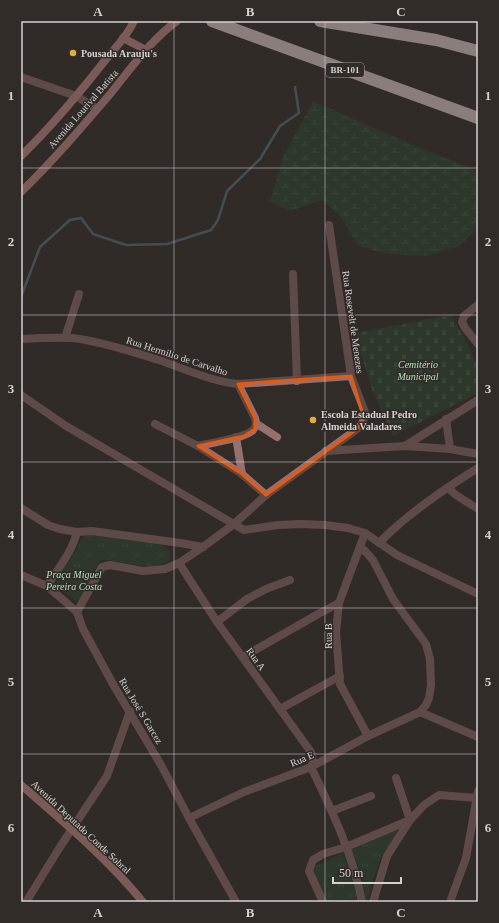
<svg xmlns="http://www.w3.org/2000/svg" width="499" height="923" font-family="Georgia,serif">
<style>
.grass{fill:url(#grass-tufts)}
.wetland{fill:url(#wetland-marsh)}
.cemetery{fill:url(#cemetery-stones)}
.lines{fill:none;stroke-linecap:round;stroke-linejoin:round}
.stream{stroke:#617783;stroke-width:2.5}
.street{stroke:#966f71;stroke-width:8}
.secondary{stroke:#d29498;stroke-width:8}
.highway{stroke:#f7e3e3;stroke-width:12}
.marked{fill:none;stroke:#e8590c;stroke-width:3;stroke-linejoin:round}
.grid{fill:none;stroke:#d5d1cf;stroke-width:1;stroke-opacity:0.55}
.poi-dot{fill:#e7ac36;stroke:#312c28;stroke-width:1.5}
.labels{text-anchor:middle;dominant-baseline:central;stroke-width:3;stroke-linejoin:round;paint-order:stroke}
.shield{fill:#312c28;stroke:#a4a09d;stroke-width:1}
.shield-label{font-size:9px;font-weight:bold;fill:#d5d1cf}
.poi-label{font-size:10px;font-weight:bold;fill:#d5d1cf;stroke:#312c28;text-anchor:start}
.street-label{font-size:10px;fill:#d5d1cf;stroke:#312c28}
.park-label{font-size:10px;font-style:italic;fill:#aae2b9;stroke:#312c28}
.neatline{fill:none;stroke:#d5d1cf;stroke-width:1.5}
.grid-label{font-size:13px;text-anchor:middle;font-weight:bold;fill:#d5d1cf}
</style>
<defs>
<pattern id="grass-tufts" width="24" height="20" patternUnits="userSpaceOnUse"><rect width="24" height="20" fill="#284531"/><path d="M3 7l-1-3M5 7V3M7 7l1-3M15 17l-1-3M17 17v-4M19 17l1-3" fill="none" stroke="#465f4e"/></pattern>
<pattern id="wetland-marsh" width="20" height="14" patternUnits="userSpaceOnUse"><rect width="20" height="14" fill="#284531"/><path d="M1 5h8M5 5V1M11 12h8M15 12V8" fill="none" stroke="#465f4e"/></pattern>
<pattern id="cemetery-stones" width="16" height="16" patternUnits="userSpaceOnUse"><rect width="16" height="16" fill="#284531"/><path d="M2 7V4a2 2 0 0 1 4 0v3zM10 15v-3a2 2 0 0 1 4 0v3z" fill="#465f4e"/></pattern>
</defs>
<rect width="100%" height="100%" fill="#312c28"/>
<!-- grass -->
<g class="grass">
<path d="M88 534 162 545 170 552 169 561C149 573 122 559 100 560L80 600 76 601 55 585 83 537Z"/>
<path d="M403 823 396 837 383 853 376 870 367 902H366L361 876 351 849Z"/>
<path d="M343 853 354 881 357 902H326L314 875 316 866Z"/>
</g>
<!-- wetland -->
<path class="wetland" d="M313 101 415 146 478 171V228L459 246 427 256 387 254 358 246 341 217 323 200 290 211 270 202 283 157Z"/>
<!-- cemetery -->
<path class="cemetery" d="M451 315 468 345 478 368V393L393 436 372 390 355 333Z"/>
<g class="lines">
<!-- stream -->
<path class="stream" d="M21 297 40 247 70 220 81 218 93 234 126 245 167 244 211 230 218 220 227 191 260 159 280 126 299 113 295 87"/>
<!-- street -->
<g class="street">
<path d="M21 77 76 96 97 109"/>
<path d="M293 274 297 381"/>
<path d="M478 305 464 316 462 322 465 328 478 344"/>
<path d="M65 338 79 294"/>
<path d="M21 339C38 338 56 337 73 338 100 341 133 352 159 360 185 369 210 381 238 384L351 376"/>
<path d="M21 395 66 426 244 530 278 525 301 524 325 525 348 528 365 533 397 555 478 594"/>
<path d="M446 419 450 449"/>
<path d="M155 424 198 446 242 474 266 495"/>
<path d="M257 424 277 437"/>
<path d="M236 437 242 474"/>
<path d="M198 446C210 443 246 438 253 430 257 426 256 423 255 418L238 384"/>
<path d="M405 446 478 400"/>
<path d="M326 451 405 446 450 449 478 454"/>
<path d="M448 488 456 495 478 509"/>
<path d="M21 508 48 525 60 529 77 532 92 531 180 543 203 547"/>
<path d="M365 533 339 603 336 632 340 684 368 736"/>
<path d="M379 543C407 514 444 489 478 468"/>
<path d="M179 563 217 622 311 752 313 761 311 767C332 811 353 854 362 902"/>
<path d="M21 575 47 586 77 612 83 629 114 686 161 765 189 818 236 902"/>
<path d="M47 586C58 569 72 552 77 532"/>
<path d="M77 612 102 567 110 565 143 571 165 569 179 563 203 547 234 524 266 495 357 429 362 424 364 418 365 412 351 376 329 225"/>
<path d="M217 622 247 599 266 589 290 580"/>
<path d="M243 657 320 613 339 603"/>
<path d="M280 709 340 676"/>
<path d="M420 712 478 737"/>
<path d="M396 778 410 820"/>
<path d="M332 811 371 796"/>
<path d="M189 818 244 792 311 767 368 736 420 712 426 705 429 698 431 685 430 659 426 644 393 599 373 560 364 550 360 547"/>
<path d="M26 902 60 847 107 776 130 711"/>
<path d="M323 902 309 871 313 860 323 854 346 847 410 820"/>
<path d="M373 902 387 856 410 820 424 805 439 795 476 798"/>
<path d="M450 902 466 858 478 791"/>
</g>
<!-- secondary -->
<g class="secondary">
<path d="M123 38 146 50"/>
<path d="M21 156C51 127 77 96 103 63 113 50 127 37 134 21"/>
<path d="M21 192C53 161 82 127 111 93 131 68 151 40 177 21"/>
<path d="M21 785C64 822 107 858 143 902"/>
</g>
<!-- highway -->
<g class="highway">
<path d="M212 21 478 118"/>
<path d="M320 21 436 40 478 51"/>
</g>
</g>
<!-- marked area -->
<path d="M0 0H499V923H0ZM351 376 364 418 357 429 266 495 242 474 198 446 244 436 255 429V418L238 384Z" fill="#312c28" fill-opacity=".55" fill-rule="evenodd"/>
<path class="marked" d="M351 376 364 418 357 429 266 495 242 474 198 446 244 436 255 429V418L238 384Z"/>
<!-- grid -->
<path class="grid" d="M174 21V902M325 21V902M21 168H478M21 315H478M21 462H478M21 608H478M21 754H478"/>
<!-- markers -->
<g class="poi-dot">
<circle cx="73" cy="53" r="4"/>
<circle cx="313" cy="420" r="4"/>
</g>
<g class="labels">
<!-- shield labels -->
<rect class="shield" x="326" y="63" width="38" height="14" rx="3"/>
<g class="shield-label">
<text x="345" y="70">BR-101</text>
</g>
<!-- poi labels -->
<g class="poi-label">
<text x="81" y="53">Pousada Arauju's</text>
<text x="321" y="414">Escola Estadual Pedro<tspan x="321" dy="12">Almeida Valadares</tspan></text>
</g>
<!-- street labels -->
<g class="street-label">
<text transform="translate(83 109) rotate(-49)">Avenida Lourival Batista</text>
<text transform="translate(353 322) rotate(82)">Rua Rosevelt de Menezes</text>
<text transform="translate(177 356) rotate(18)">Rua Hermilio de Carvalho</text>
<text transform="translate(328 636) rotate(-90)">Rua B</text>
<text transform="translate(256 659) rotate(54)">Rua A</text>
<text transform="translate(141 711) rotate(59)">Rua José S Garcez</text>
<text transform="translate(302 759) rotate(-23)">Rua E</text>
<text transform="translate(81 827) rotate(43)">Avenida Deputado Conde Sobral</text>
</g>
<!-- park labels -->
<g class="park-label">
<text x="418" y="364">Cemitério<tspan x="418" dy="12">Municipal</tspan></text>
<text x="74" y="574">Praça Miguel<tspan x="74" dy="12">Pereira Costa</tspan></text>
</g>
</g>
<!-- border -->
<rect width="499" height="923" fill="none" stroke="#312c28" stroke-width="44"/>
<!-- scale -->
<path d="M333 877v6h68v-6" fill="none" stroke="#d5d1cf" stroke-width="2"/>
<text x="339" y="877" font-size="12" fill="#d5d1cf" stroke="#312c28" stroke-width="3" paint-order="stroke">50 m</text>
<rect x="22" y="22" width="455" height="879" class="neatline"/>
<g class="grid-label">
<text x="98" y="16">A</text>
<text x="250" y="16">B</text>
<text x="401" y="16">C</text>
<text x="11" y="100">1</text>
<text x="488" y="100">1</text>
<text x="11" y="246">2</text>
<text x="488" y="246">2</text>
<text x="11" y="393">3</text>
<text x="488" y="393">3</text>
<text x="11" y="539">4</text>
<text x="488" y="539">4</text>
<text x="11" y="686">5</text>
<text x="488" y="686">5</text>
<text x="11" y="832">6</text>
<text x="488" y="832">6</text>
<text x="98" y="917">A</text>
<text x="250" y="917">B</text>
<text x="401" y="917">C</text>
</g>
</svg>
